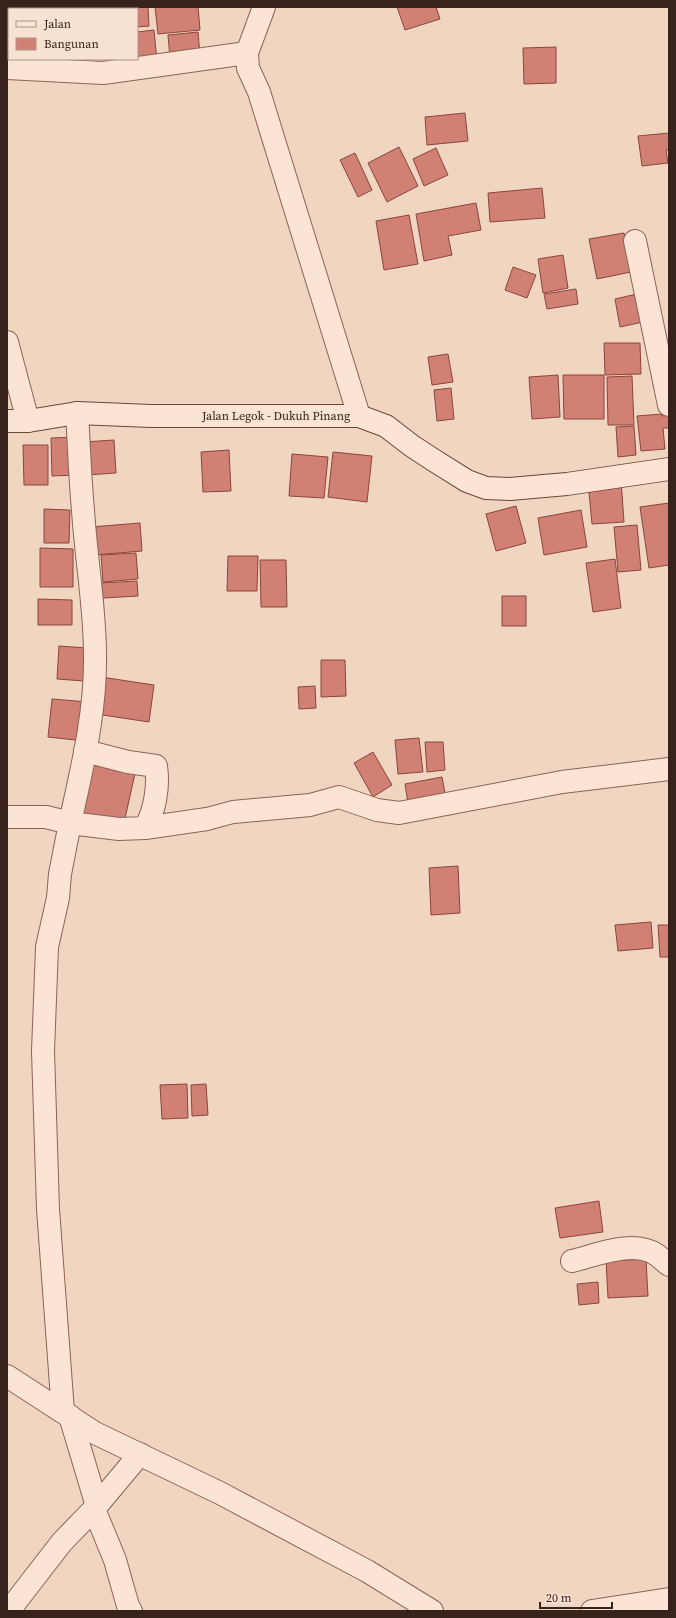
<svg xmlns="http://www.w3.org/2000/svg" width="676" height="1618" font-family="'Source Serif 4',serif">
<style>
.building{fill:#d08174;stroke:#8b453c}
.lines{fill:none;stroke-linecap:round;stroke-linejoin:round}
.street-casing{stroke:#8a6457;stroke-width:24}
.secondary-casing{stroke:#6c463a;stroke-width:24}
.street{stroke:#fbe4d4;stroke-width:22}
.secondary{stroke:#fbe4d4;stroke-width:22}
.labels{text-anchor:middle;dominant-baseline:central;stroke-width:4;stroke-linejoin:round;paint-order:stroke}
.street-label{font-size:12px;fill:#39221c;stroke:#f7e1d0}
</style>
<rect width="100%" height="100%" fill="#f0d5c0"/>
<!-- building -->
<g class="building">
<path d="M12 7H35V9H13Z"/>
<path d="M113 7H148L149 26 137 27V9H113Z"/>
<path d="M155 7H198L200 30 158 34Z"/>
<path d="M397 7H436L440 19 405 30Z"/>
<path d="M154 30 157 62 137 59V32Z"/>
<path d="M198 32 200 55 170 59 168 35Z"/>
<path d="M556 47V83L524 84 523 48Z"/>
<path d="M465 113 468 141 427 145 425 117Z"/>
<path d="M669 133V150H666L668 163 642 166 638 136Z"/>
<path d="M399 147 418 186 387 202 368 163Z"/>
<path d="M436 148 448 175 424 186 413 159Z"/>
<path d="M355 153 372 190 358 197 340 160Z"/>
<path d="M542 188 545 218 490 222 488 193Z"/>
<path d="M476 203 481 230 448 236 452 255 424 261 416 214Z"/>
<path d="M409 215 418 264 384 270 376 221Z"/>
<path d="M624 233 631 272 597 279 589 239Z"/>
<path d="M563 255 568 288 543 293 538 259Z"/>
<path d="M513 267 536 275 527 298 505 290Z"/>
<path d="M576 289 578 304 547 309 544 294Z"/>
<path d="M637 294 643 322 620 327 615 299Z"/>
<path d="M604 343H640L641 374 605 375Z"/>
<path d="M448 354 453 382 432 385 428 357Z"/>
<path d="M558 375 560 417 532 419 529 377Z"/>
<path d="M563 375H604V419H564Z"/>
<path d="M632 376 634 425H608L607 377Z"/>
<path d="M451 388 454 419 437 421 434 390Z"/>
<path d="M662 414V416L669 415V428H663L665 449 641 451 637 416Z"/>
<path d="M634 426 636 455 618 457 616 427Z"/>
<path d="M77 437 78 475 52 476 51 438Z"/>
<path d="M114 440 116 473 86 475 84 442Z"/>
<path d="M23 445H48V485H24Z"/>
<path d="M229 450 231 491 203 492 201 452Z"/>
<path d="M333 452 372 456 367 502 328 497Z"/>
<path d="M292 454 328 457 324 498 289 496Z"/>
<path d="M621 480 624 522 592 524 588 482Z"/>
<path d="M669 503V565L649 568 640 507Z"/>
<path d="M516 506 526 543 496 551 486 514Z"/>
<path d="M44 509 70 510 69 543H44Z"/>
<path d="M581 510 587 547 544 555 538 518Z"/>
<path d="M140 523 142 551 94 555 91 527Z"/>
<path d="M637 525 641 570 618 572 614 527Z"/>
<path d="M40 548 73 549V587H40Z"/>
<path d="M136 553 138 579 103 582 101 555Z"/>
<path d="M228 556H258L257 591H227Z"/>
<path d="M615 559 621 608 593 612 586 563Z"/>
<path d="M260 560H286L287 607H261Z"/>
<path d="M137 581 138 596 103 598 101 583Z"/>
<rect x="502" y="596" width="24" height="30"/>
<path d="M38 599 72 600V625H38Z"/>
<path d="M59 646 87 648 84 681 57 679Z"/>
<path d="M321 660H345L346 696 321 697Z"/>
<path d="M101 677 154 685 149 722 96 714Z"/>
<path d="M315 686 316 708 299 709 298 687Z"/>
<path d="M52 699 88 702 84 741 48 737Z"/>
<path d="M419 738 423 772 398 774 395 740Z"/>
<path d="M425 742H443L445 770 427 772Z"/>
<path d="M373 752 392 785 373 797 354 763Z"/>
<path d="M94 760 136 769 124 823 82 814Z"/>
<path d="M442 777 447 803 409 810 405 784Z"/>
<path d="M458 866 460 913 431 915 429 868Z"/>
<path d="M651 922 653 948 618 951 615 925Z"/>
<path d="M658 925H669V957H660Z"/>
<path d="M187 1084 188 1118 162 1119 160 1085Z"/>
<path d="M206 1084 208 1115 192 1116 191 1085Z"/>
<path d="M599 1201 603 1232 560 1238 555 1208Z"/>
<path d="M646 1259 648 1296 608 1298 606 1261Z"/>
<path d="M598 1282 599 1303 579 1305 577 1284Z"/>
</g>
<g class="lines">
<!-- street casing -->
<g class="street-casing">
<g id="street">
<path d="M247 53 264 7"/>
<path d="M7 68 103 73 247 53 248 68 259 92 359 416"/>
<path d="M635 241 669 405"/>
<path d="M7 342 28 421"/>
<path d="M7 817H46L70 823C82 768 96 712 95 655 95 607 86 559 83 510 80 478 79 446 77 413"/>
<path d="M145 828 207 819 233 812 310 805 339 797 377 810 399 813 562 782 669 769"/>
<path d="M572 1261C597 1255 633 1239 657 1255 661 1258 665 1262 669 1265"/>
<path d="M7 1376 95 1433 220 1493 367 1571 432 1611"/>
<path d="M63 1412 48 1209 43 1051 47 947 58 898 60 874 70 823 119 829 145 828C155 811 159 786 156 766L128 762 85 751"/>
<path d="M70 1416 97 1506"/>
<path d="M94 1509 115 1560 128 1606 131 1611"/>
<path d="M12 1611 14 1604 62 1542 94 1509 140 1454"/>
<path d="M592 1611 669 1599"/>
</g>
</g>
<!-- secondary casing -->
<g class="secondary-casing">
<path id="secondary" d="M7 421H28L77 413 151 416H359L386 426 412 446 435 461 467 481 486 488 510 489 567 484 669 469"/>
</g>
<!-- street -->
<use href="#street" class="street"/>
<!-- secondary -->
<use href="#secondary" class="secondary"/>
</g>
<g class="labels">
<!-- street labels -->
<g class="street-label">
<text x="276" y="416">Jalan Legok - Dukuh Pinang</text>
</g>
</g>
<!-- border -->
<rect width="676" height="1618" fill="none" stroke="#39221c" stroke-width="16"/>
<!-- legend -->
<rect x="8" y="8" width="130" height="52" fill="#f7e1d0" stroke="#ab9588"/>
<rect x="16" y="21" width="20" height="6" fill="#fbe4d4" stroke="#ab9588"/>
<text x="44" y="28" font-size="12" fill="#39221c">Jalan</text>
<rect x="16" y="38" width="20" height="12" fill="#d08174" stroke="#ab9588"/>
<text x="44" y="48" font-size="12" fill="#39221c">Bangunan</text>
<!-- scale -->
<path d="M540 1602v6h72v-6" fill="none" stroke="#39221c" stroke-width="2"/>
<text x="546" y="1602" font-size="12" fill="#39221c" stroke="#f7e1d0" stroke-width="3" paint-order="stroke">20 m</text>
</svg>
